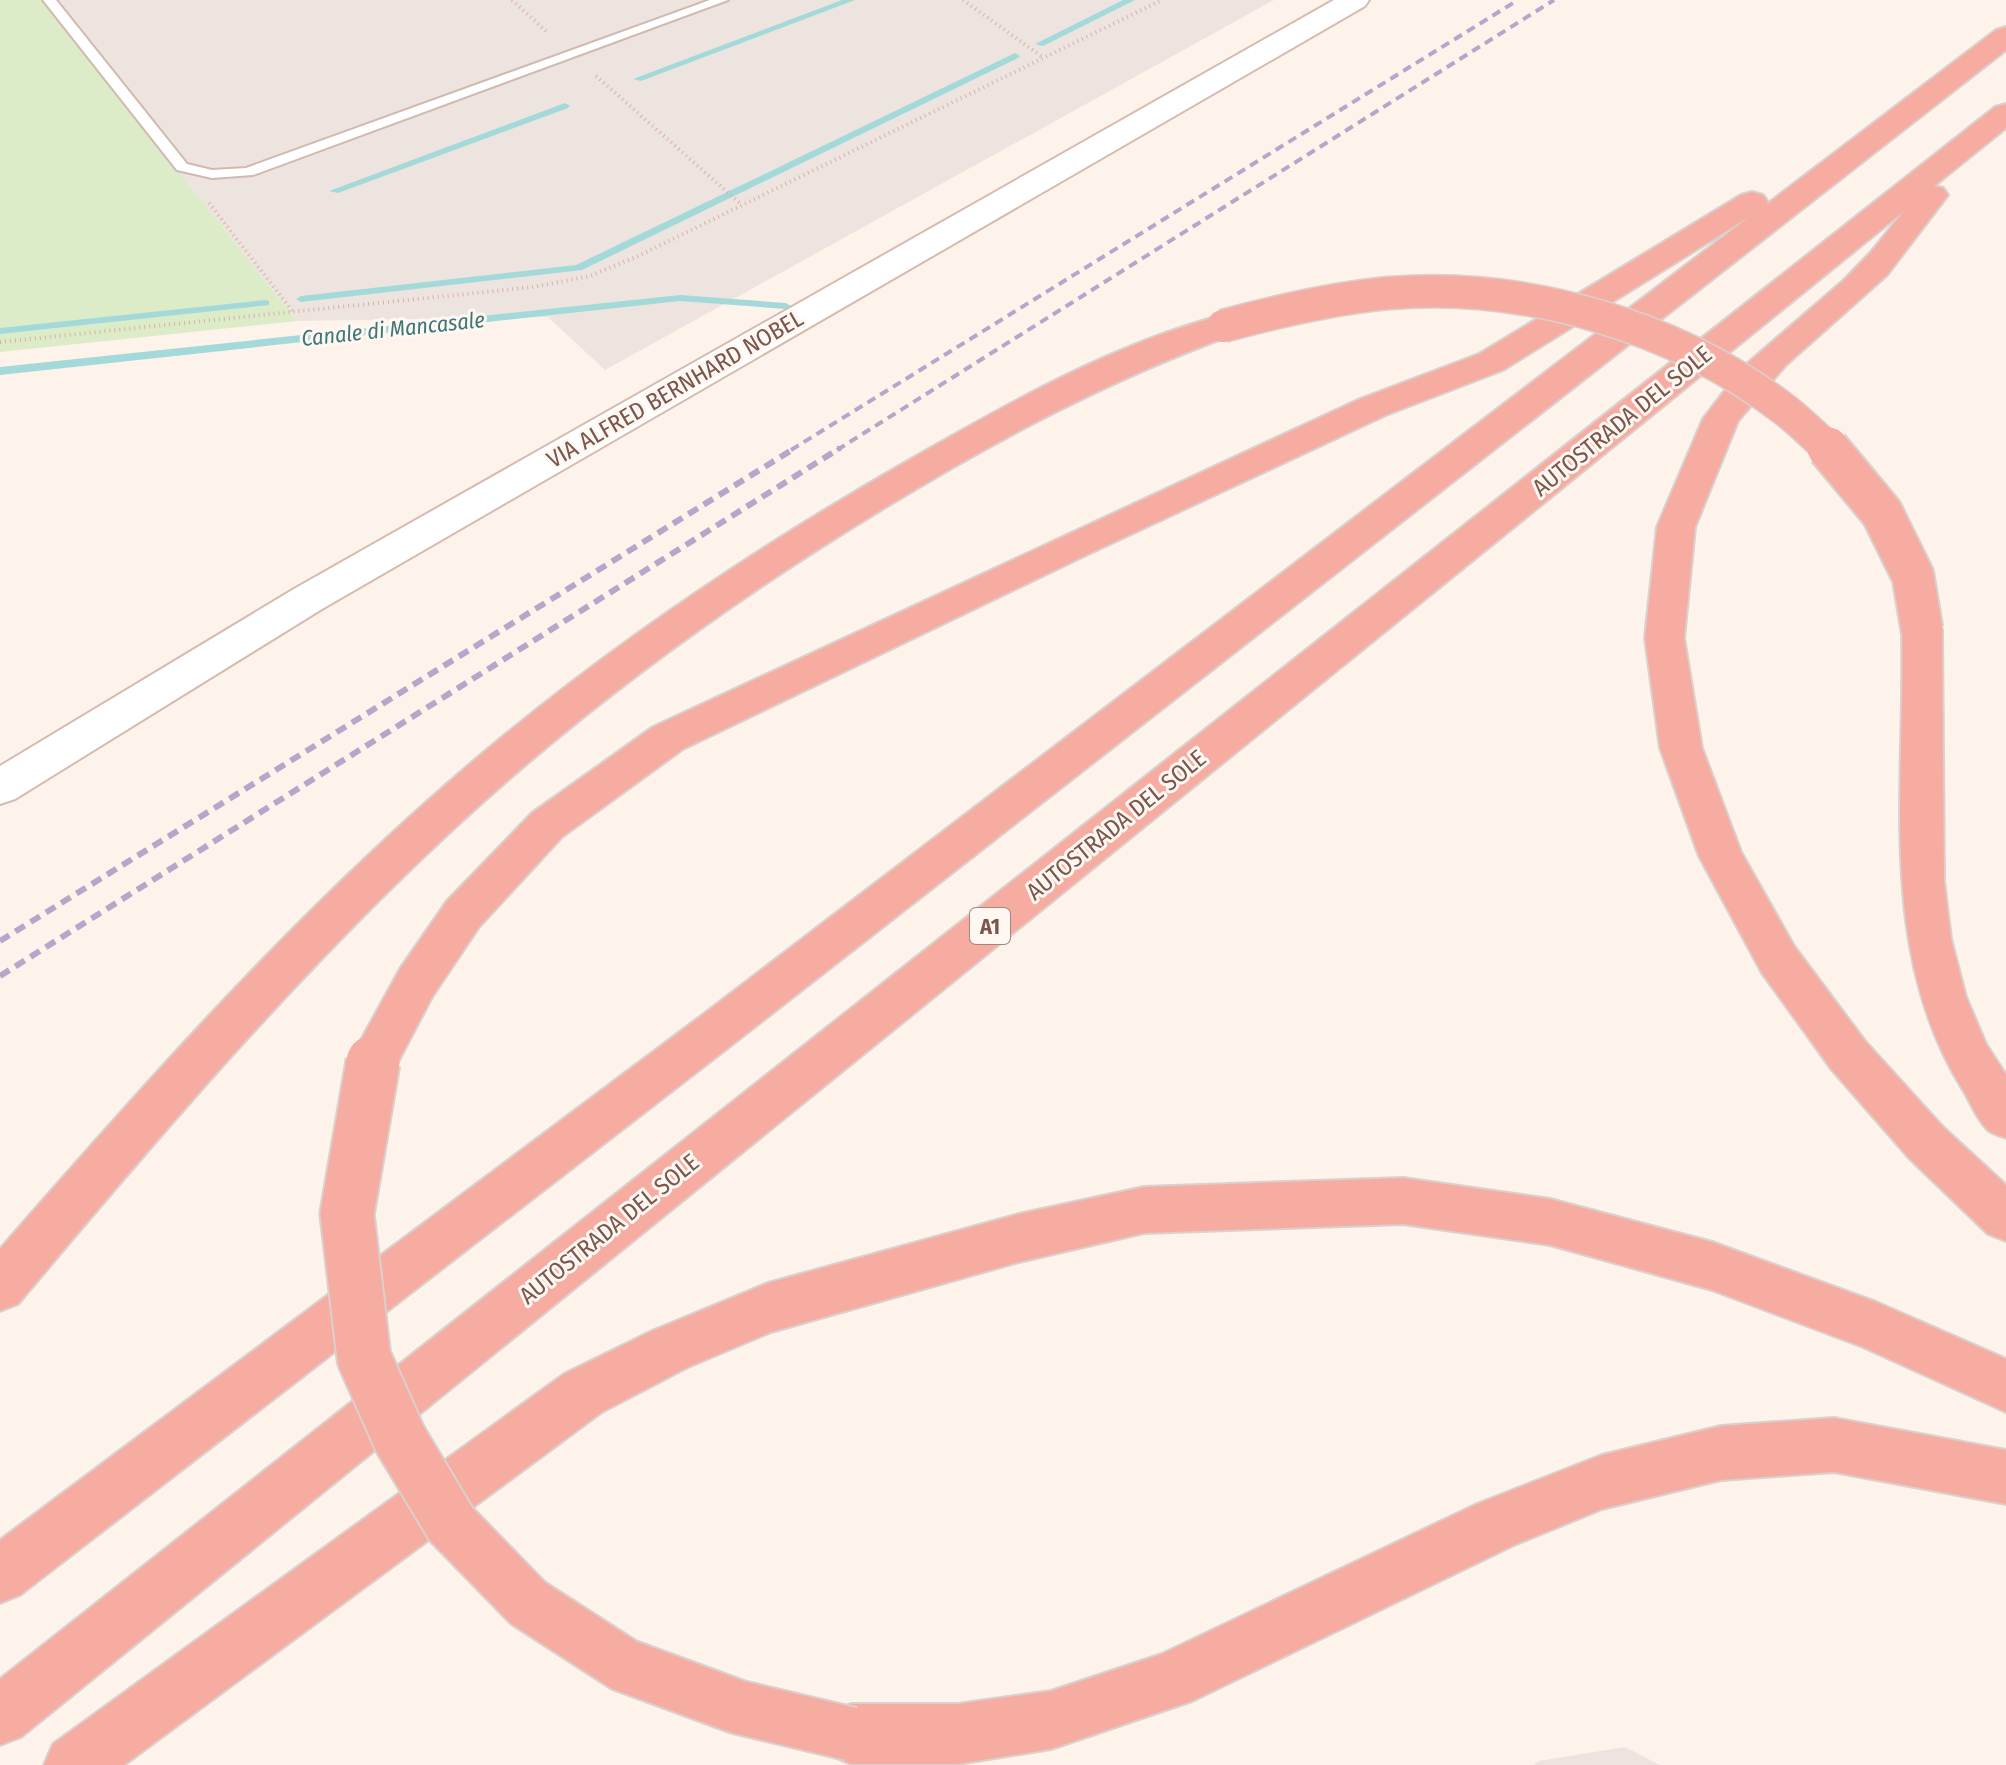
<svg xmlns="http://www.w3.org/2000/svg" width="2006" height="1765" font-family="'Fira Sans Condensed',sans-serif">
<style>
.industrial{fill:#ede4e0}
.green{fill:#dcecc8}
.lines{fill:none;stroke-linecap:round;stroke-linejoin:round}
.stream{fill:#a4d9da;fill-rule:evenodd}
.lane-casing{stroke:#d1b9af;stroke-width:4}
.secondary-casing{stroke:#d6bbaf;stroke-width:4}
.highway-casing{stroke:#dad0cd;stroke-width:4}
.path{stroke:#d9b1a4;stroke-width:4;stroke-dasharray:1 4;stroke-linecap:butt}
.lane{fill:#fff;fill-rule:evenodd}
.secondary{fill:#fff;fill-rule:evenodd}
.highway{fill:#f7aca2;fill-rule:evenodd}
.rail-far1{stroke:#b4a7c9;stroke-width:4;stroke-dasharray:9 6;stroke-linecap:butt}
.rail{stroke:#b4a7c9;stroke-width:6;stroke-dasharray:11 7;stroke-linecap:butt}
.highway-bridge-far2-casing{stroke:#dad0cd;stroke-width:35;stroke-linecap:butt}
.highway-bridge-far1-casing{stroke:#dad0cd;stroke-width:45;stroke-linecap:butt}
.highway-bridge-casing{stroke:#dad0cd;stroke-width:57;stroke-linecap:butt}
.highway-bridge-far2{stroke:#f7aca2;stroke-width:32}
.highway-bridge-far1{stroke:#f7aca2;stroke-width:41}
.highway-bridge{stroke:#f7aca2;stroke-width:53}
.labels{text-anchor:middle;dominant-baseline:central;stroke-width:6;stroke-linejoin:round;paint-order:stroke}
.far-water-label{font-size:22px;font-style:italic;fill:#3c7677;stroke:#fff8f2}
.shield{fill:#fff8f2;stroke:#a2877e;stroke-width:2}
.shield-label{font-size:22px;font-weight:bold;fill:#7a564c}
.street-label{font-size:24px;fill:#7a564c;stroke:#fff8f2}
</style>
<rect width="100%" height="100%" fill="#fdf3eb"/>
<!-- industrial -->
<g class="industrial">
<path d="M43 0H1274L605 370 548 317 297 321Z"/>
<path d="M1625 1747 1660 1765H1533L1539 1761Z"/>
</g>
<!-- green -->
<path class="green" d="M0 0H43L297 321 0 352Z"/>
<g class="lines">
<!-- stream -->
<g class="stream">
<path d="M842 0H855L641 81 633 79Z"/>
<path d="M1123 0H1135L1043 46 1035 44Z"/>
<path d="M1015 53 1020 56 1018 58 582 270 301 302 296 299 301 296 576 265Z"/>
<path d="M565 103 570 106 568 108 338 193 329 191Z"/>
<path d="M680 295 786 303 791 306 786 309 680 301 0 375V367Z"/>
<path d="M265 300 269 301V305L0 334V328Z"/>
</g>
<!-- lane casing -->
<g class="lane-casing">
<path id="lane" d="M43 0H56L187 164 212 170 246 168 710 0H728L253 175 212 178 177 170Z"/>
</g>
<!-- secondary casing -->
<g class="secondary-casing">
<path id="secondary" d="M1334 0H1369L1365 6 322 609 15 799 0 804V766L294 589Z"/>
</g>
<!-- highway casing -->
<g class="highway-casing">
<g id="highway">
<path d="M2006 27V50L733 1044 20 1595 0 1603V1540L701 1016 1749 217 1503 370 1386 415 1082 557 683 749 562 837 479 927 432 997 390 1077 373 1083 356 1077 349 1062 400 969 447 901 532 813 653 727 1360 399 1479 354 1741 195 1752 192 1763 195 1768 202 1766 205 1996 30Z"/>
<path d="M2006 104V128L1934 186 1943 188 1948 195 1887 275 1786 365 1738 421 1695 527 1684 638 1702 748 1741 852 1794 946 1865 1041 1943 1127 2006 1185V1241L1988 1234 1909 1158 1832 1070 1762 973 1699 856 1660 748 1645 638 1657 527 1703 419 1742 368 1844 280 1871 252 1904 211 21 1737 0 1745V1679L1995 107Z"/>
<path d="M1223 315 1235 318 1240 326 1235 334C1110 379 994 441 881 510 733 600 591 703 462 821 301 969 159 1136 18 1304L0 1311V1249C137 1092 276 935 432 797 578 667 741 556 911 459 1009 403 1113 344 1223 315Z"/>
<path d="M1922 615 1936 620 1942 630 1944 881 1951 939 1966 997 1986 1044 2006 1075V1138C2001 1136 1993 1134 1989 1131 1978 1122 1970 1101 1963 1090 1876 951 1906 785 1902 630L1908 620Z"/>
<path d="M1403 1178 1550 1199 1712 1242 1876 1302 2006 1359V1412L1863 1347 1712 1290 1550 1245 1403 1224 1144 1233 1019 1262 771 1332 688 1367 602 1412 124 1765H44L53 1744 564 1374 652 1331 768 1283 1019 1214 1144 1187Z"/>
<path d="M1834 1418 2006 1450V1504L1834 1472 1721 1480 1602 1509 1514 1545 1192 1701 1051 1749 958 1764H851L830 1755 821 1734 830 1713 851 1704H958L1051 1691 1162 1654 1477 1504 1602 1455 1721 1426Z"/>
</g>
</g>
<!-- path -->
<g class="path">
<path d="M512 0 547 32"/>
<path d="M963 0 1044 58"/>
<path d="M596 76 742 205"/>
<path d="M209 203 293 312"/>
<path d="M0 342 533 287 590 276 636 257 1162 0"/>
</g>
<!-- lane -->
<use href="#lane" class="lane"/>
<!-- secondary -->
<use href="#secondary" class="secondary"/>
<!-- highway -->
<use href="#highway" class="highway"/>
<!-- rail-far1 -->
<g class="rail-far1">
<path d="M791 450 1518 0"/>
<path d="M837 450 1554 0"/>
</g>
<!-- rail -->
<g class="rail">
<path d="M0 941 795 448"/>
<path d="M0 976 840 448"/>
</g>
<!-- highway-bridge-far2 casing -->
<g class="highway-bridge-far2-casing">
<path id="highway-bridge-far2" d="M1223 326C1278 311 1333 298 1390 293 1526 282 1676 326 1785 410 1801 422 1815 437 1830 450"/>
</g>
<!-- highway-bridge-far1 casing -->
<g class="highway-bridge-far1-casing">
<path id="highway-bridge-far1" d="M1828 448 1882 513 1913 576 1922 630"/>
</g>
<!-- highway-bridge casing -->
<g class="highway-bridge-casing">
<path id="highway-bridge" d="M373 1062 347 1214 364 1358 400 1439 451 1524 528 1603 624 1665 738 1707 851 1734"/>
</g>
<!-- highway-bridge-far2 -->
<use href="#highway-bridge-far2" class="highway-bridge-far2"/>
<!-- highway-bridge-far1 -->
<use href="#highway-bridge-far1" class="highway-bridge-far1"/>
<!-- highway-bridge -->
<use href="#highway-bridge" class="highway-bridge"/>
</g>
<g class="labels">
<!-- far-water labels -->
<g class="far-water-label">
<text transform="translate(393 329) rotate(-6)">Canale di Mancasale</text>
</g>
<!-- shield labels -->
<rect class="shield" x="970" y="908" width="40" height="36" rx="6"/>
<g class="shield-label">
<text x="990" y="926">A1</text>
</g>
<!-- street labels -->
<g class="street-label">
<text transform="translate(675 389) rotate(-30)">VIA ALFRED BERNHARD NOBEL</text>
<text transform="translate(1622 421) rotate(-39)">AUTOSTRADA DEL SOLE</text>
<text transform="translate(1116 825) rotate(-39)">AUTOSTRADA DEL SOLE</text>
<text transform="translate(609 1229) rotate(-39)">AUTOSTRADA DEL SOLE</text>
</g>
</g>
</svg>
